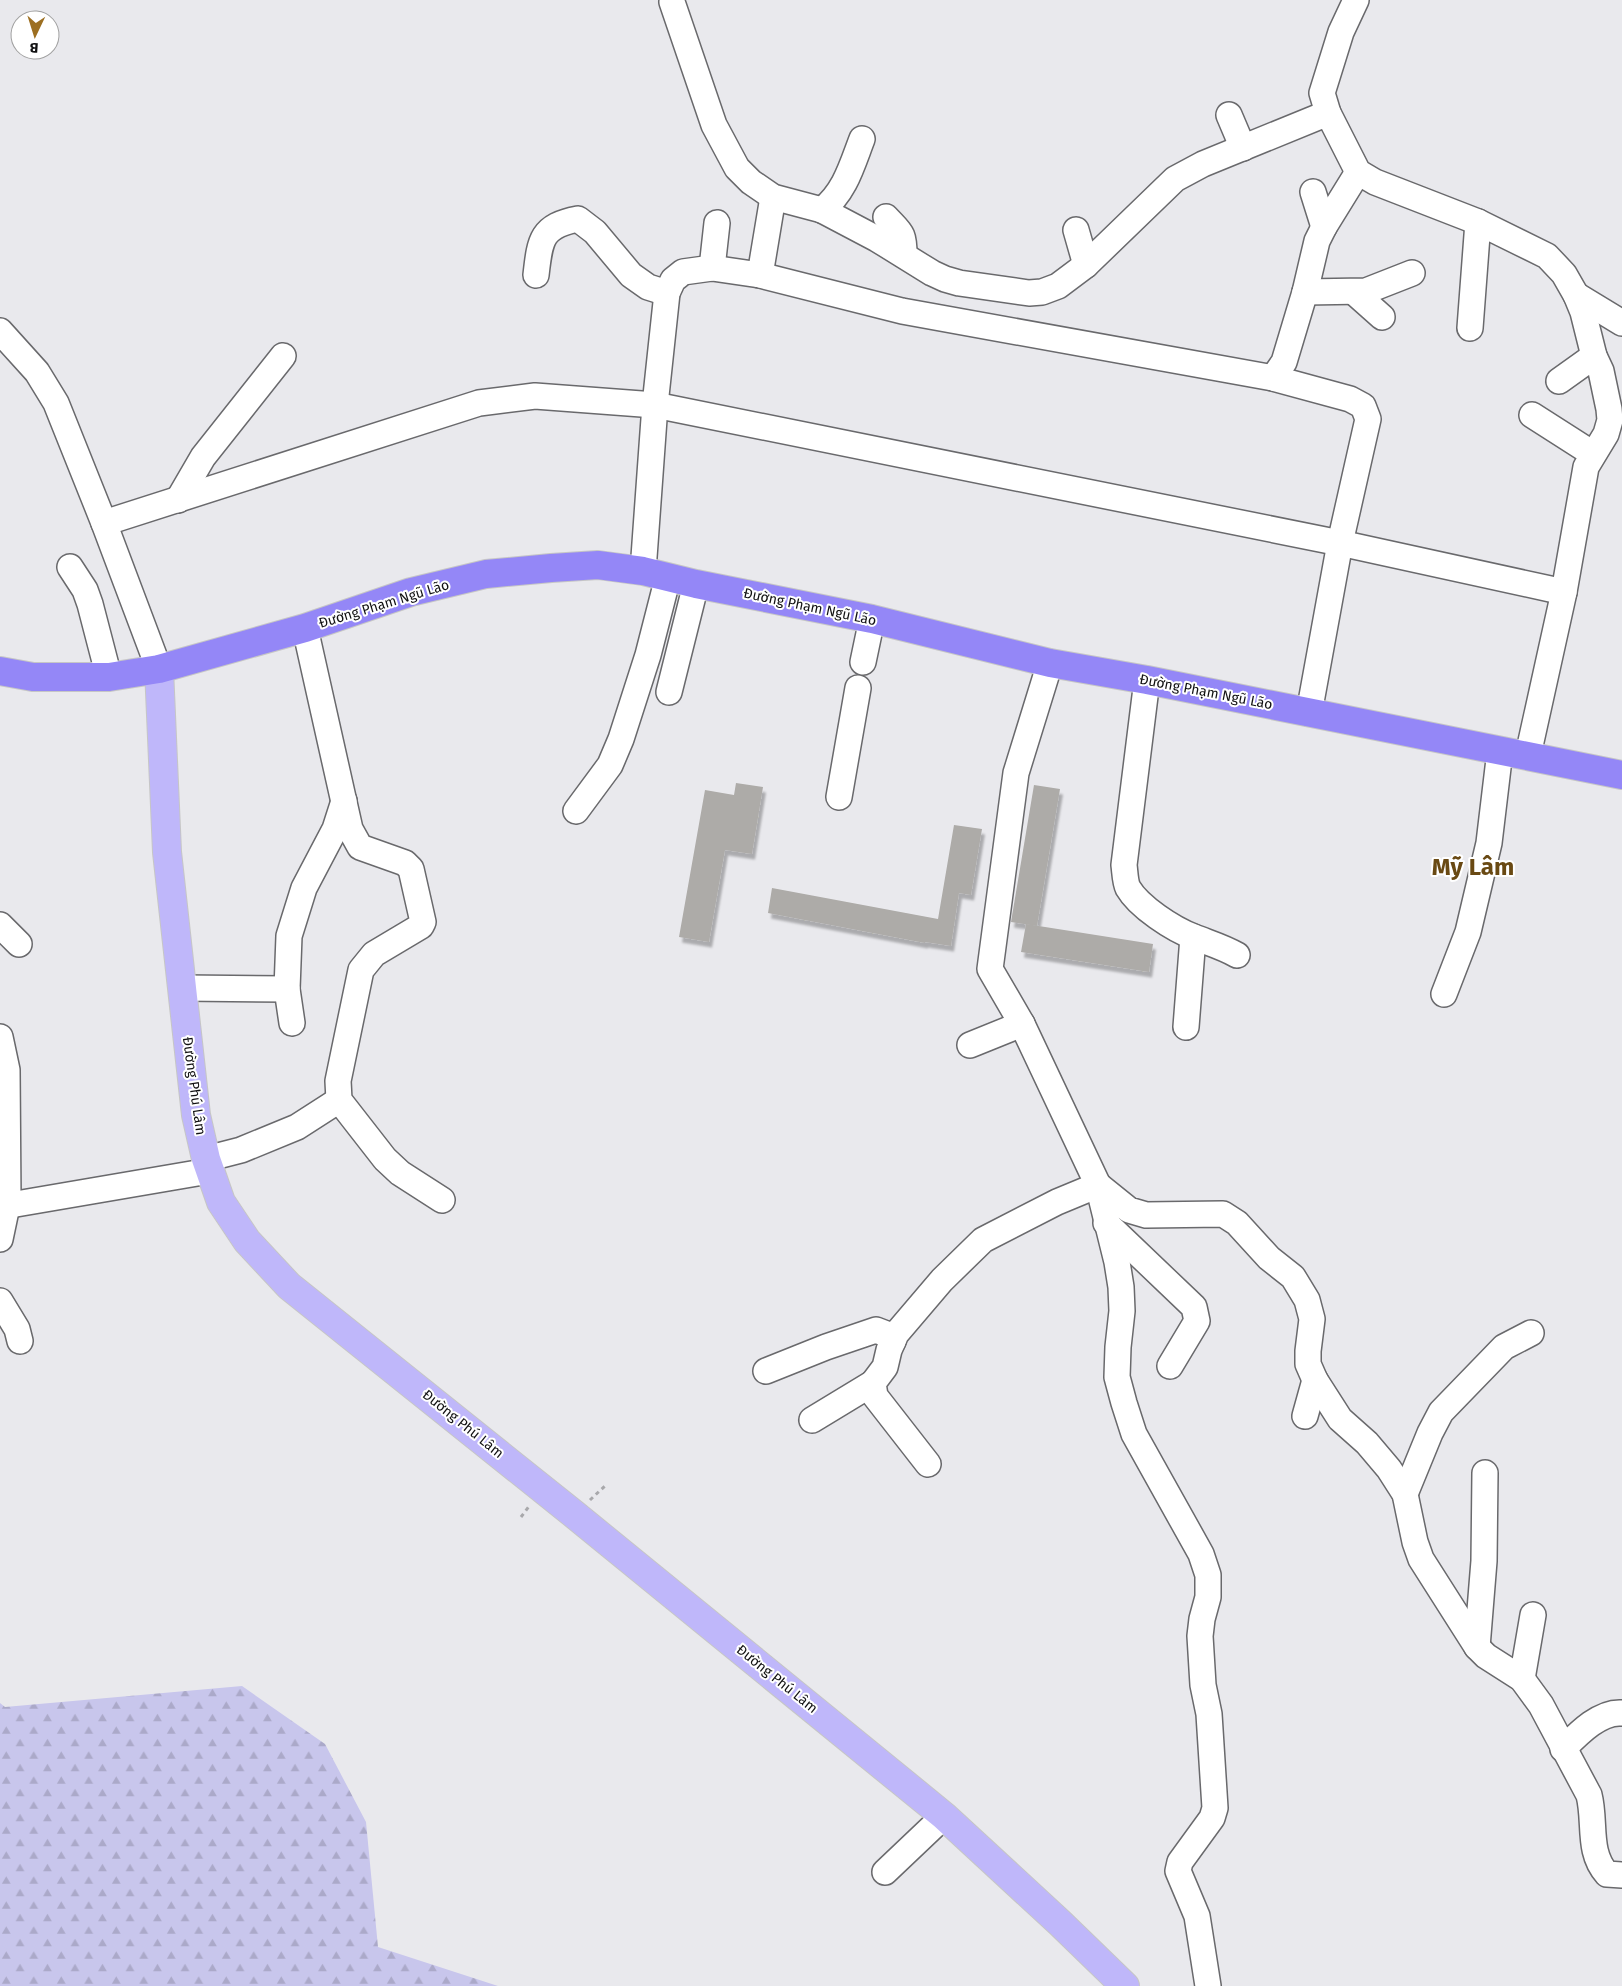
<svg xmlns="http://www.w3.org/2000/svg" width="1622" height="1986" font-family="'Fira Sans',sans-serif">
<style>
.forest{fill:url(#forest-firs)}
.building{fill:#adaba8;filter:url(#shadow)}
.lines{fill:none;stroke-linecap:round;stroke-linejoin:round}
.minor-casing{stroke:#69696c;stroke-width:28}
.major-casing{stroke:#c6c6c6;stroke-width:30}
.highway-casing{stroke:#c6c6c6;stroke-width:30}
.path{stroke:#a8a8ab;stroke-width:3;stroke-dasharray:4 4;stroke-linecap:butt}
.minor{stroke:#fff;stroke-width:25}
.major{stroke:#bfb7fa;stroke-width:28}
.highway{stroke:#9487f7;stroke-width:28}
.labels{text-anchor:middle;dominant-baseline:central;stroke-width:4;stroke-linejoin:round;paint-order:stroke}
.street-label{font-size:14px;fill:#111112;stroke:#fff}
.town-label{font-size:24px;font-weight:bold;fill:#694913;stroke:#fff}
</style>
<defs>
<pattern id="forest-firs" width="22" height="20" patternUnits="userSpaceOnUse" patternTransform="scale(1.25)"><rect width="22" height="20" fill="#c8c6ec"/><path d="M5 1l3.5 6h-7zM16 11l3.5 6h-7z" fill="#aba9c9"/></pattern>
<filter id="shadow"><feDropShadow dx="3" dy="5.5" stdDeviation="1" flood-color="#0004"/></filter>
</defs>
<rect width="100%" height="100%" fill="#e9e9ed"/>
<!-- forest -->
<path class="forest" d="M242 1686 325 1744 366 1822 378 1947 498 1986H0V1703L5 1707Z"/>
<!-- building -->
<g class="building">
<path d="M736 783 763 787 752 854 725 850 709 942 679 937 705 790 734 795Z"/>
<path d="M1034 785 1060 789 1037 926 1011 922Z"/>
<path d="M954 825 982 829 971 895 959 893 951 946 925 942V943L768 913 772 888 938 919Z"/>
<path d="M1026 924 1153 944 1149 972 1021 952Z"/>
</g>
<g class="lines">
<!-- minor casing -->
<g class="minor-casing">
<g id="minor">
<path d="M1356 0 1341 32 1322 93 1328 113 1358 172 1375 182 1478 222 1547 256 1564 274 1576 295 1583 312 1594 356 1601 371 1609 409 1610 420 1606 434 1586 467 1564 592 1528 755"/>
<path d="M672 2 714 125 737 168 751 182 773 197 822 210 877 239 932 273 945 279 959 283 1029 293 1042 292 1058 286 1086 265 1175 179 1203 164 1328 113"/>
<path d="M1229 115 1243 148"/>
<path d="M1313 192 1324 227"/>
<path d="M822 210C845 192 852 165 862 139"/>
<path d="M886 217C901 233 904 232 904 255"/>
<path d="M1076 230 1086 265"/>
<path d="M712 268 717 223"/>
<path d="M536 275C540 240 541 226 578 219L595 232 631 275 648 287 667 293"/>
<path d="M760 275 773 197"/>
<path d="M1305 292 1366 291 1412 273"/>
<path d="M1355 293 1382 317"/>
<path d="M1576 295 1622 323"/>
<path d="M1470 328 1478 222"/>
<path d="M0 331 37 372 56 403 104 523 159 669"/>
<path d="M1273 378 1284 362 1305 292 1317 241 1324 227 1358 172"/>
<path d="M1559 381 1594 356"/>
<path d="M1532 415 1593 454"/>
<path d="M178 500 203 457 283 356"/>
<path d="M104 523 479 403 535 396 655 405 1340 543 1564 592"/>
<path d="M70 567 85 590 90 604 109 677"/>
<path d="M643 571 655 405 667 293 673 280 683 272 712 268 760 275 902 311 1273 378 1350 399 1363 406 1368 419 1340 543 1309 713"/>
<path d="M305 628 350 829 360 847 405 863 411 869 423 922 421 926 374 954 361 970 338 1081 339 1100 385 1159 400 1173 442 1200"/>
<path d="M863 662 872 619"/>
<path d="M1050 663 1016 773 990 969 1022 1024 1098 1185 1117 1262 1121 1287 1122 1311 1118 1347 1117 1377 1124 1403 1134 1434 1201 1554 1208 1575V1597L1202 1619 1200 1636 1203 1685 1209 1714 1215 1808 1212 1818 1180 1862 1178 1871 1197 1916 1208 1986"/>
<path d="M1147 680 1124 865C1125 872 1125 882 1128 888 1139 907 1173 929 1194 937 1209 943 1223 947 1237 955"/>
<path d="M669 692 696 584"/>
<path d="M839 797 858 688"/>
<path d="M576 811 610 765 621 739 648 655 668 577"/>
<path d="M0 925 19 944"/>
<path d="M182 988 287 989"/>
<path d="M1444 994 1468 932 1489 843 1500 751"/>
<path d="M292 1023 287 989 289 936 304 888 335 829 344 801"/>
<path d="M1186 1027 1193 937"/>
<path d="M0 1037 7 1070 8 1201 0 1239"/>
<path d="M970 1045 1022 1024"/>
<path d="M206 1159 241 1150 297 1127 339 1100"/>
<path d="M8 1201 16 1204 209 1171"/>
<path d="M1106 1223 1194 1307 1197 1321 1170 1366"/>
<path d="M0 1301 17 1329 20 1341"/>
<path d="M766 1371 826 1347 876 1330 889 1335 893 1341"/>
<path d="M1305 1416 1315 1380"/>
<path d="M812 1420 873 1383"/>
<path d="M928 1464 875 1396 873 1383 885 1367 889 1350 896 1334 942 1280 983 1240 1057 1202 1098 1185 1129 1210 1146 1215 1223 1214 1237 1223 1269 1258 1293 1277 1307 1300 1312 1319 1308 1351V1364L1315 1380 1340 1419 1367 1443 1389 1469 1405 1494 1415 1542 1421 1559 1477 1647 1486 1656 1522 1679 1541 1705 1589 1795C1596 1822 1587 1852 1607 1874L1622 1875"/>
<path d="M1405 1494 1430 1433 1441 1412 1504 1347 1531 1333"/>
<path d="M1477 1647 1484 1561 1485 1473"/>
<path d="M1522 1679 1533 1615"/>
<path d="M1563 1749C1578 1734 1600 1711 1622 1713"/>
<path d="M885 1872 944 1816"/>
</g>
</g>
<!-- major casing -->
<g class="major-casing">
<path id="major" d="M159 669 167 852 196 1115 206 1159 221 1202 247 1241 289 1286 575 1515 944 1816 1060 1923 1125 1986"/>
</g>
<!-- highway casing -->
<g class="highway-casing">
<path id="highway" d="M0 671 33 677H109L159 669 305 628 411 592 486 574 551 568 598 565 643 571 696 584 872 619 1050 663 1147 680 1622 775"/>
</g>
<!-- path -->
<g class="path">
<path d="M590 1500 607 1484"/>
<path d="M521 1517 530 1505"/>
</g>
<!-- minor -->
<use href="#minor" class="minor"/>
<!-- major -->
<use href="#major" class="major"/>
<!-- highway -->
<use href="#highway" class="highway"/>
</g>
<g class="labels">
<!-- street labels -->
<g class="street-label">
<text transform="translate(384 604) rotate(-17)">Đường Phạm Ngũ Lão</text>
<text transform="translate(810 607) rotate(12)">Đường Phạm Ngũ Lão</text>
<text transform="translate(1206 692) rotate(11)">Đường Phạm Ngũ Lão</text>
<text transform="translate(194 1086) rotate(82)">Đường Phú Lâm</text>
<text transform="translate(463 1424) rotate(39)">Đường Phú Lâm</text>
<text transform="translate(777 1679) rotate(39)">Đường Phú Lâm</text>
</g>
<!-- town labels -->
<g class="town-label">
<text x="1473" y="867">Mỹ Lâm</text>
</g>
</g>
<!-- north arrow -->
<g transform="translate(35 35) rotate(184)"><circle r="24" fill="#ffffff" stroke="#a0a0a0"/>
<path d="M0-4L9 19L0 12L-9 19Z" fill="#9d6f21"/>
<text y="-8" font-size="14" font-weight="bold" text-anchor="middle" fill="#111112">B</text>
</g>
</svg>
